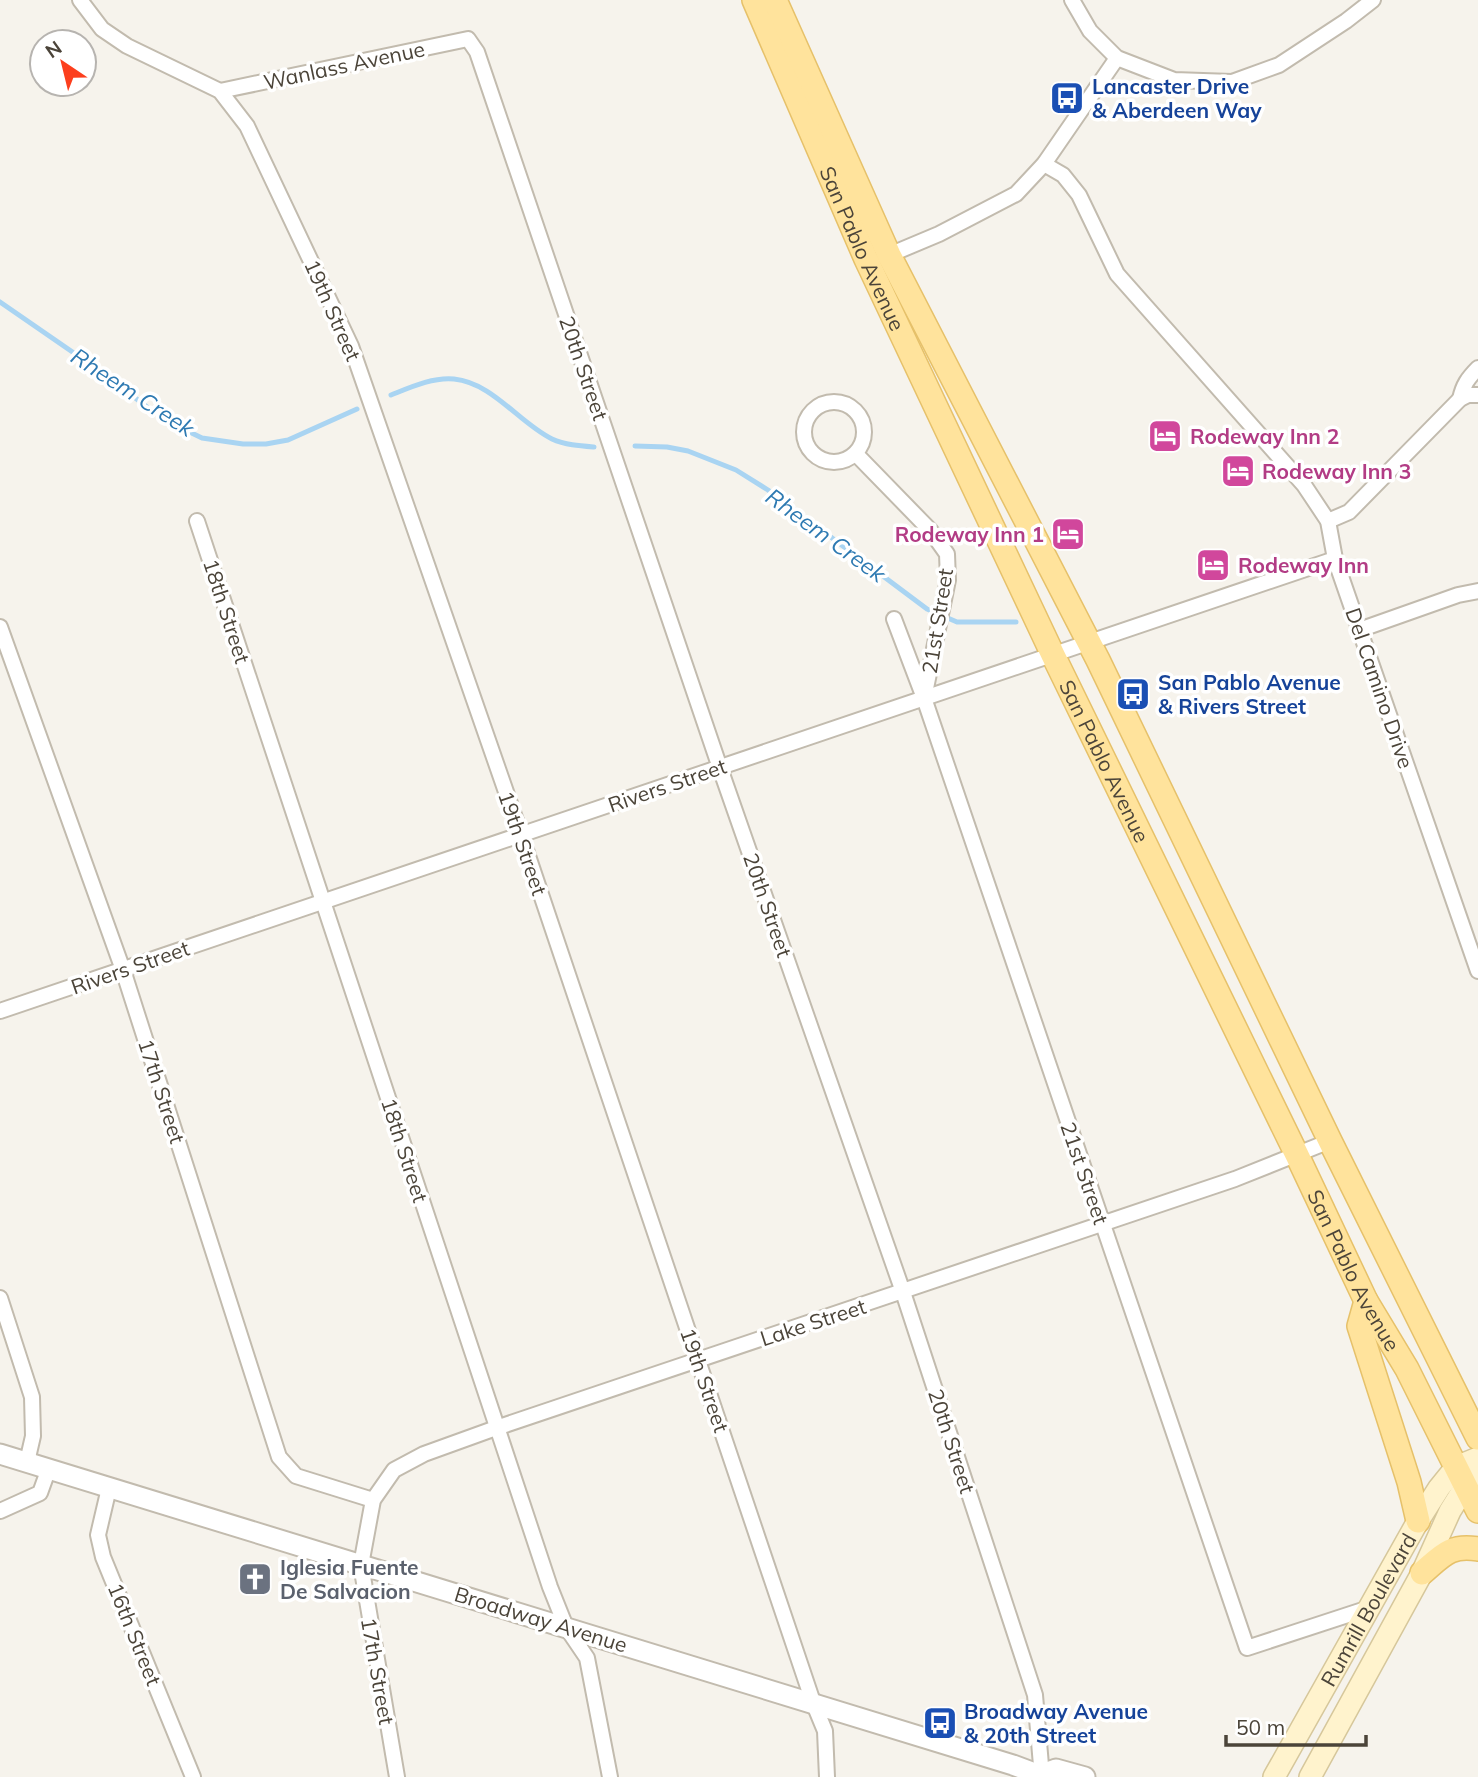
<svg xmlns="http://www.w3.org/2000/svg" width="1478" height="1777" font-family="Mulish,sans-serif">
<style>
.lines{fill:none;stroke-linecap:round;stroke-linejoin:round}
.stream{stroke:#a9d4f2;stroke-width:5}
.minor-casing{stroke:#c2bbae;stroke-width:18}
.tertiary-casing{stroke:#c2bbae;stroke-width:23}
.secondary-casing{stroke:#d6c79b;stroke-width:24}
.primary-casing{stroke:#e6c16a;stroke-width:26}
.minor{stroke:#fff;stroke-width:14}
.tertiary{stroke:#fff;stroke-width:19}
.secondary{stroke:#fff3cd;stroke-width:21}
.primary{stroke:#ffe39c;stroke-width:23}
.labels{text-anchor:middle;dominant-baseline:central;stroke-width:7;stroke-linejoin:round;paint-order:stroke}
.street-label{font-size:21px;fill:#4b4439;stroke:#fff}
.transit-label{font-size:21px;font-weight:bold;fill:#164399;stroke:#fff;text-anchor:start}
.hotel-label{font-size:21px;font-weight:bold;fill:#b23c85;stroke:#fff;text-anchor:start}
.worship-label{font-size:21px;font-weight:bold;fill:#5b616d;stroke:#fff;text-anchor:start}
.water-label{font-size:23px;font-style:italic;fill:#2e7ab2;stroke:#fff}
</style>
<rect width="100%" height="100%" fill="#f6f3ec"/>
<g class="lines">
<!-- stream -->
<g class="stream">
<path d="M0 302 100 371 147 407 173 424 202 438 243 444H266L288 440 357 409"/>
<path d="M391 395C411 387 433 377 454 379 493 383 519 423 552 439 565 445 580 446 594 447"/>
<path d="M635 446 667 447 688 451 736 470 768 490 927 609 957 622H1016"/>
</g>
<!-- minor casing -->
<g class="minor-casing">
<g id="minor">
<path d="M80 0 102 29 127 46 220 91 247 126 351 346 521 835 813 1702 825 1731 827 1777"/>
<path d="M1072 0 1090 31 1117 58 1174 80 1232 82 1279 65 1346 21 1373 0"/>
<path d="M220 91 468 39 477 52 720 768 903 1292 1035 1695 1042 1777"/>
<path d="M1044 164 1063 175 1079 195 1117 274 1304 485 1328 521 1335 559 1478 971"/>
<path d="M889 255 939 234 1016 194 1044 164 1117 58"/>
<path d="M1460 399C1463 385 1468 378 1478 368"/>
<circle cx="834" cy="432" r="30"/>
<path d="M856 454 930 530 947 554 948 580 924 698"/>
<path d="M197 521 550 1587 566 1627 587 1658 610 1777"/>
<path d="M1328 521 1349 512 1460 399 1468 395H1478"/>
<path d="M894 619 924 698 1247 1648 1369 1608"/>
<path d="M0 627 123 970 279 1457 296 1476 373 1500"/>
<path d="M1359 630 1458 595 1478 591"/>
<path d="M0 1011 1335 559"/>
<path d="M0 1298 32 1397 33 1436 27 1462"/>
<path d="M109 1488 98 1535 103 1557 193 1777"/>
<path d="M0 1511 40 1493 49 1468"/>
<path d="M397 1777 361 1565 373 1500 394 1470 424 1454 496 1428 1235 1179 1330 1141"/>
</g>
</g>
<!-- tertiary casing -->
<g class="tertiary-casing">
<g id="tertiary">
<path d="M0 1454 1013 1765 1045 1777"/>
<path d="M1042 1774 1056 1769 1085 1777"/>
</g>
</g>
<!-- secondary casing -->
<g class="secondary-casing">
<g id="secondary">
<path id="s1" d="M1274 1777 1418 1521 1439 1488 1456 1467 1478 1458"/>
<path d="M1310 1777 1422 1573 1450 1511 1473 1474"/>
</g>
</g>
<!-- primary casing -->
<g class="primary-casing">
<g id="primary">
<path id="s2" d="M754 0 866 259 1053 655 1297 1155 1366 1301 1407 1369 1478 1511"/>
<path d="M775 0 889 255 1098 660 1330 1141 1478 1438"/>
<path d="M1366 1301 1359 1326 1409 1482 1418 1521"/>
<path d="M1422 1573C1442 1556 1450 1544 1478 1549"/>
</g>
</g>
<!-- minor -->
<use href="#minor" class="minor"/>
<!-- tertiary -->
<use href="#tertiary" class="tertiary"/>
<!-- secondary -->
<use href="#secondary" class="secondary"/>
<!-- primary -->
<use href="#primary" class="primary"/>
</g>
<!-- icons -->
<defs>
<g id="bus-square" transform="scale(1.75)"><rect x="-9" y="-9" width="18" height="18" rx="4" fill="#1a4fb4" stroke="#fff"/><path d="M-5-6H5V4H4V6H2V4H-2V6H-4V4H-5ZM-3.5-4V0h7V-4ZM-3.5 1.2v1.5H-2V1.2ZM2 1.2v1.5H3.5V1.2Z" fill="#fff"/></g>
<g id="hotel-square" transform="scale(1.75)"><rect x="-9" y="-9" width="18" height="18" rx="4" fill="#d1479c" stroke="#fff"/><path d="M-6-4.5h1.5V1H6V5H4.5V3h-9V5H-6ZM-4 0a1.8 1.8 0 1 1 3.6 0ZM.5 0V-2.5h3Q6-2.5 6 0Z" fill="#fff"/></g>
<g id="church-square" transform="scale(1.75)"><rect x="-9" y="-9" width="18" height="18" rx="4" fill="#6b7280" stroke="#fff"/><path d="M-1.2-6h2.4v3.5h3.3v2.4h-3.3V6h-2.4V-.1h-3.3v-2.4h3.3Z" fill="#fff"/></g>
</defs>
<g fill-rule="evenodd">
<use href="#bus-square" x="1067" y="98"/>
<use href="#hotel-square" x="1165" y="436"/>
<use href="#hotel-square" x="1238" y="471"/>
<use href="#hotel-square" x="1068" y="534"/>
<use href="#hotel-square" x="1213" y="565"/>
<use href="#bus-square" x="1133" y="694"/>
<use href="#church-square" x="255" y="1579"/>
<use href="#bus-square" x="940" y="1723"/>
</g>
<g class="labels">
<!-- street labels -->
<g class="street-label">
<text transform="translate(344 65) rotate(-12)">Wanlass Avenue</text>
<text stroke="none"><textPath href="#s2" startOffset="271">San Pablo Avenue</textPath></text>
<text transform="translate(333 310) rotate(66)">19th Street</text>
<text transform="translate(584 368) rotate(71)">20th Street</text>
<text transform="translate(227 611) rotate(72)">18th Street</text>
<text transform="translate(937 621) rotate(-81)">21st Street</text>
<text transform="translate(1380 688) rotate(71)">Del Camino Drive</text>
<text stroke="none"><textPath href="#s2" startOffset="838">San Pablo Avenue</textPath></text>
<text transform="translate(667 785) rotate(-19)">Rivers Street</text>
<text transform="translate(523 843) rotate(71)">19th Street</text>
<text transform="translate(768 905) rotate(71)">20th Street</text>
<text transform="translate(130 967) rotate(-19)">Rivers Street</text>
<text transform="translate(162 1091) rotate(72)">17th Street</text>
<text transform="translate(405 1150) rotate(72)">18th Street</text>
<text transform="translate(1085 1173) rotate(71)">21st Street</text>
<text stroke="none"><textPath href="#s2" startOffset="1405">San Pablo Avenue</textPath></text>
<text transform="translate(813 1322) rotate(-18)">Lake Street</text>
<text transform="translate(705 1380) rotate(71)">19th Street</text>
<text transform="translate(952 1441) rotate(72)">20th Street</text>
<text stroke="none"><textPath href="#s1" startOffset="192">Rumrill Boulevard</textPath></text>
<text transform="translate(541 1619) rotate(17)">Broadway Avenue</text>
<text transform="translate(135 1634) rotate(68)">16th Street</text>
<text transform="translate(378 1671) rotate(80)">17th Street</text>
</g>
<!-- transit labels -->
<g class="transit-label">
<text x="1092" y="86">Lancaster Drive<tspan x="1092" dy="24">&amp; Aberdeen Way</tspan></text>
<text x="1158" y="682">San Pablo Avenue<tspan x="1158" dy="24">&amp; Rivers Street</tspan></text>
<text x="964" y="1711">Broadway Avenue<tspan x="964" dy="24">&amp; 20th Street</tspan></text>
</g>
<!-- hotel labels -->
<g class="hotel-label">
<text x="1190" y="436">Rodeway Inn 2</text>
<text x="1262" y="471">Rodeway Inn 3</text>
<text x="1044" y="534" text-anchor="end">Rodeway Inn 1</text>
<text x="1238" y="565">Rodeway Inn</text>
</g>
<!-- worship labels -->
<g class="worship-label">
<text x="280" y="1567">Iglesia Fuente<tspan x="280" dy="24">De Salvacion</tspan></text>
</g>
<!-- water labels -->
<g class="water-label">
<text transform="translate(133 392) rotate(33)">Rheem Creek</text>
<text transform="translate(826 535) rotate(36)">Rheem Creek</text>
</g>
</g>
<!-- north arrow -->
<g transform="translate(63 63) rotate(325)"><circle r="33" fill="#ffffff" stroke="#b7b4b0" stroke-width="2"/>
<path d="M0-5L12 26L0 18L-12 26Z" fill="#fc3f1d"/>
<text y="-10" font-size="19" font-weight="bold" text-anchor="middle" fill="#4b4439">N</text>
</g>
<!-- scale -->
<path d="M1226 1735v10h140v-10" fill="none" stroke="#4b4439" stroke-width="3.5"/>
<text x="1236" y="1735" font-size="21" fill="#4b4439" stroke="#ffffff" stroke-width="5" paint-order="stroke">50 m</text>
</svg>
